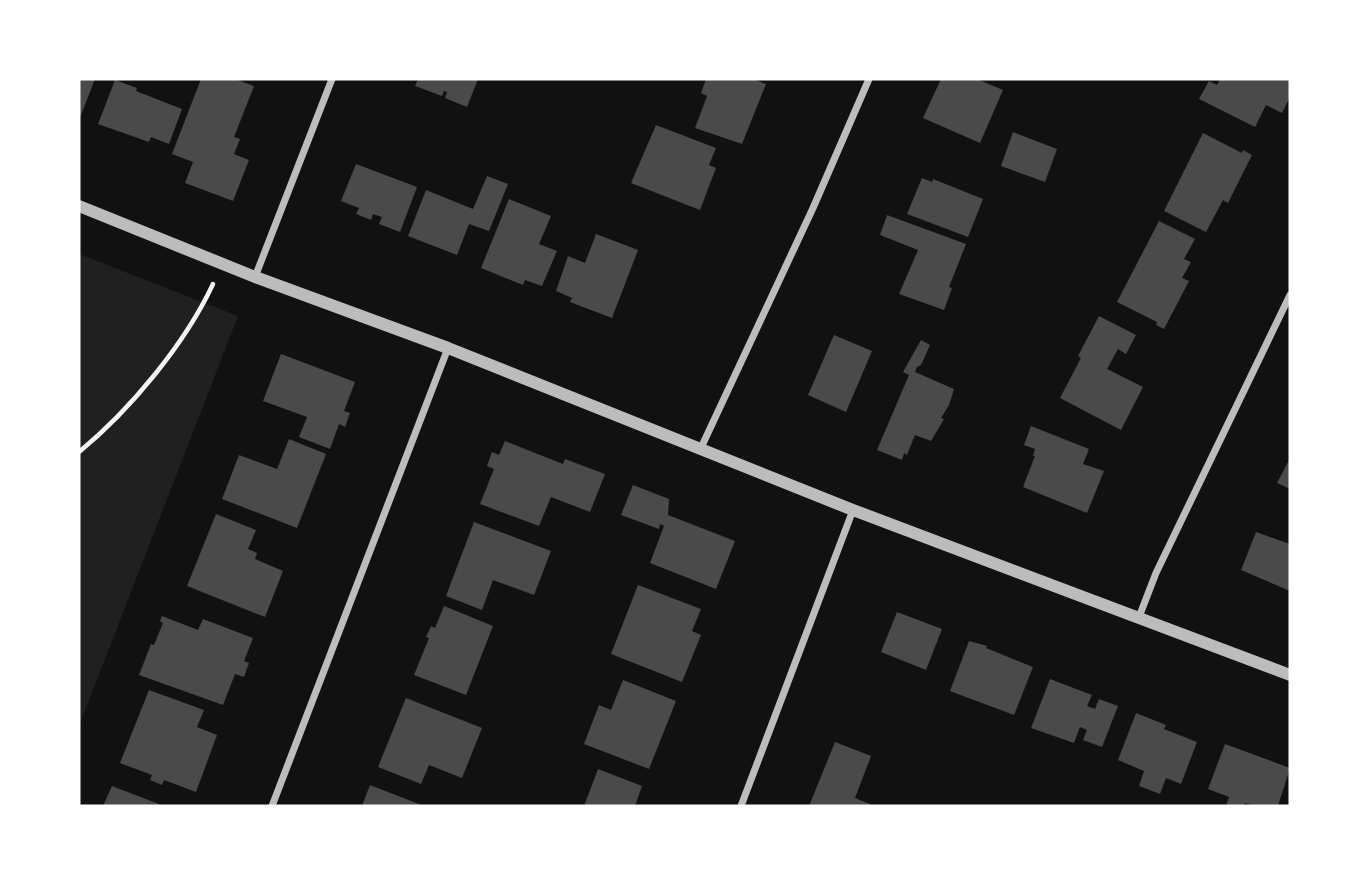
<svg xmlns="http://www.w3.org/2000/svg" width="1369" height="885" font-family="'Golos Text',sans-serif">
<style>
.green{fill:#202020}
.building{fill:#4a4a4a}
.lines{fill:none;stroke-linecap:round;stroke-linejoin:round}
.path{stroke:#f5f5f5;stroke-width:4.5}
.minor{stroke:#bcbcbc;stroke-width:7}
.tertiary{stroke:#bcbcbc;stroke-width:12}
</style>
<rect width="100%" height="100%" fill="#111"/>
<!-- green -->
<path class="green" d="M79 254 238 316 79 726Z"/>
<!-- building -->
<g class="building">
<path d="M79 79H95L79 120Z"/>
<path d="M201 79H235L254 86 234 137 240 139 234 154 249 160 233 201 185 183 193 162 172 154Z"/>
<path d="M418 79H478L467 107 445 98 447 92 444 91 442 96 415 86Z"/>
<path d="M706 79H753L766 84 742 144 695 128 707 96 701 93Z"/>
<path d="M941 79H977L1003 90 980 143 923 118Z"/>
<path d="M1220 79H1290V97L1282 113 1266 105 1255 127 1199 99 1209 81 1217 85Z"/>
<path d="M115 80 137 88 136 91 182 109 169 144 151 137 149 142 98 124Z"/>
<path d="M656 125 716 148 709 165 716 168 700 210 631 183Z"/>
<path d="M1013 132 1057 149 1045 182 1001 166Z"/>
<path d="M1203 133 1242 153 1243 150 1252 155 1228 203 1223 200 1206 232 1164 211Z"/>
<path d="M356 164 417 187 400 232 379 224 382 217 373 214 371 220 356 214 359 208 341 201Z"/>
<path d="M487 176 508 184 489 231 469 224 457 255 408 236 426 190 473 209Z"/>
<path d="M922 178 932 182 933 179 983 199 968 237 907 214Z"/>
<path d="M509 199 551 216 539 244 557 251 542 286 525 280 523 285 481 268Z"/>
<path d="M887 215 966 244 949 287 952 288 944 310 899 294 918 250 880 235Z"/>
<path d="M1159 221 1195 239 1184 259 1191 262 1182 278 1189 281 1164 329 1156 325 1157 322 1117 302Z"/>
<path d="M596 234 638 250 612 318 570 302 572 298 556 291 568 256 585 263Z"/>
<path d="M1099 316 1136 335 1126 354 1118 349 1107 369 1143 387 1121 430 1060 398 1081 358 1078 356Z"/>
<path d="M834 335 872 351 846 412 808 395Z"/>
<path d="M921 340 930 345 921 365 917 367 915 372 954 389 949 405 941 418 944 419 931 441 915 435 907 455 904 453 902 460 877 450 909 375 903 372Z"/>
<path d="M281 354 355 382 344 411 350 413 345 427 339 424 330 449 299 437 307 417 263 401Z"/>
<path d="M1031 426 1089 449 1083 464 1104 471 1087 513 1023 487 1035 456H1033L1035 449 1024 445Z"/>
<path d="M289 439 326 454 297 528 222 499 239 455 277 469Z"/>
<path d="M505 441 563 464 565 459 605 474 590 512 551 497 539 526 480 504 494 469 487 466 492 452 499 455Z"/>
<path d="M1290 458V489L1277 483Z"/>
<path d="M633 485 669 499 668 515 735 541 716 589 650 563 664 526 660 524 659 529 621 515Z"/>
<path d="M216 514 256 530 248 549 257 553 255 559 283 571 265 617 187 586Z"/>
<path d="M474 522 551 551 534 595 493 580 482 610 446 596Z"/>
<path d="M1256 532 1290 544V591L1241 570Z"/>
<path d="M638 585 701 609 692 631 701 635 682 682 611 654Z"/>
<path d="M444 606 493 626 466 695 414 675 429 638 426 637 431 626 435 628Z"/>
<path d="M897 612 942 629 926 670 881 652Z"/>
<path d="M162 616 198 630 203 619 253 638 244 661 249 663 244 677 235 674 223 705 139 675 151 644 154 645 163 623 160 621Z"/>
<path d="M969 641 987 646 986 648 1033 667 1014 715 950 691Z"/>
<path d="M1050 679 1092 695 1087 706 1095 709 1099 699 1118 706 1102 747 1083 740 1087 730 1080 727 1074 743 1031 728Z"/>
<path d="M623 680 676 701 649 769 584 744 599 705 611 710Z"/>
<path d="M149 690 204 710 197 727 217 735 196 792 164 780 162 785 150 780 152 775 120 763Z"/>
<path d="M406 698 482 728 462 778 429 765 421 784 378 767Z"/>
<path d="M1136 713 1166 725 1164 729 1197 742 1181 784 1166 778 1160 794 1139 786 1144 771 1118 760Z"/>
<path d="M835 742 871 756 855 798 870 804 869 806H809Z"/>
<path d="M1225 744 1290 768 1278 806H1254L1245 803 1244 806H1226L1229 797 1208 789Z"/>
<path d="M598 769 642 786 635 806H584Z"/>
<path d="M370 785 424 806H362Z"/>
<path d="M112 786 164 806H103Z"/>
</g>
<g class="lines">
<!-- path -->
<path class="path" d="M79 452C130 410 185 344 213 284"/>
<!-- minor -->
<g class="minor">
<path d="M255 277 332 79"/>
<path d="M700 450 813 208 869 79"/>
<path d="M1139 617 1156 573 1290 295"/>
<path d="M272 806 448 348"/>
<path d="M741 806 853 510"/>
</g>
<!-- tertiary -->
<path class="tertiary" d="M79 206 255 277 448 348 853 510 1290 675"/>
</g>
<!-- border -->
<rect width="1369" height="885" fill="none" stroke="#ffffff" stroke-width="161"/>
</svg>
